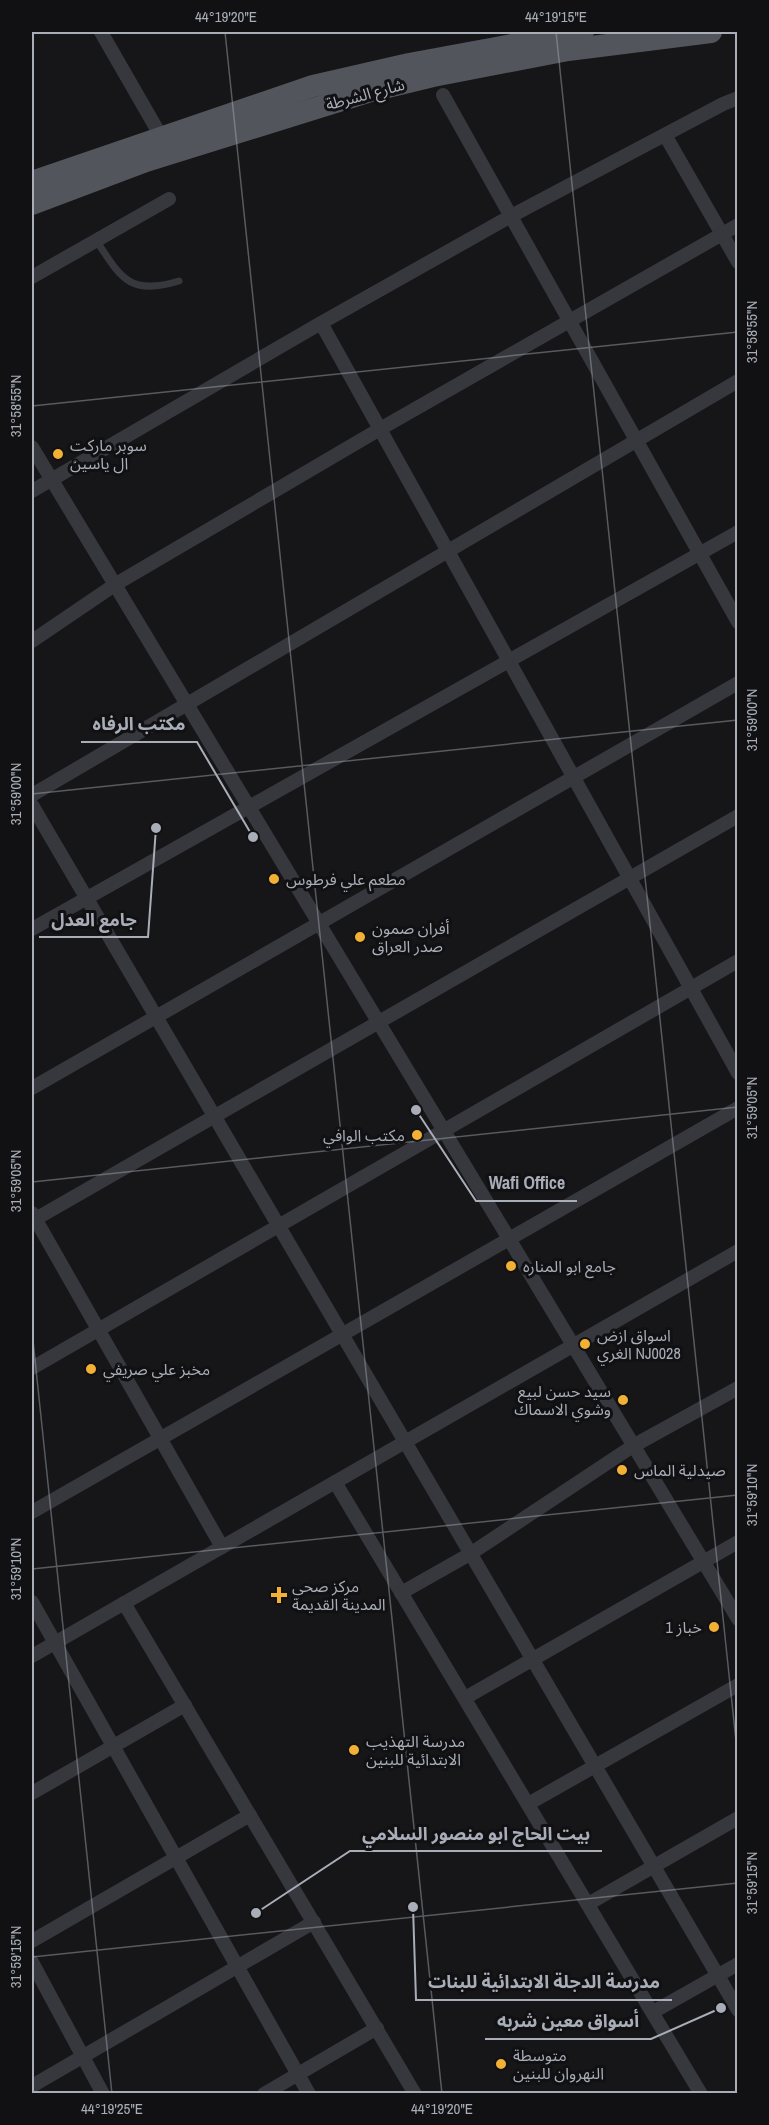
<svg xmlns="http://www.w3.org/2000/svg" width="769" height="2125" font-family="'Archivo Narrow','Noto Sans Arabic',sans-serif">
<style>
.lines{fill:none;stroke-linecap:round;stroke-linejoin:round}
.service{stroke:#37383d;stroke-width:7}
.minor{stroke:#37383d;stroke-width:14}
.primary{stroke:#53555c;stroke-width:22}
.ticks{fill:none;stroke:#a8adb8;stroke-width:1.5;stroke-opacity:0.45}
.poi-dot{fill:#f2b134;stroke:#111113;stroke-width:2}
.labels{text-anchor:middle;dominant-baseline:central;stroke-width:6;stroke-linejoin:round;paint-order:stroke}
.street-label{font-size:16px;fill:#a8adb8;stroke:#111113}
.poi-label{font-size:16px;fill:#a8adb8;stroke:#111113;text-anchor:start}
.leader{fill:none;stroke:#a8adb8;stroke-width:2}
.callout-dot{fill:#a8adb8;stroke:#111113;stroke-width:2}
.callout-label{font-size:18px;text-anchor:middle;font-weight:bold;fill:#a8adb8;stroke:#111113;stroke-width:6;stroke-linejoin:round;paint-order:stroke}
.neatline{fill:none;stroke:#a8adb8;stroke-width:2}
.ticks-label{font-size:15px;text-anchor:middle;fill:#a8adb8}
</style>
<rect width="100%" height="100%" fill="#161618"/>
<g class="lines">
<!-- service -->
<path class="service" d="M96 240C121 278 129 296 179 281"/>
<!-- minor -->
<g class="minor">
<path d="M101 32 162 138"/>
<path d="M443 95 738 622"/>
<path d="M665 135 738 262"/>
<path d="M32 277 169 199"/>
<path d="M321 323 738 1073"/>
<path d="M32 447 738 1619"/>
<path d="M32 491 321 323 511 216 723 104 738 98"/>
<path d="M32 641 116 584 380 429 738 225"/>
<path d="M32 795 738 381"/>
<path d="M32 805 738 2010"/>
<path d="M32 929 738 532"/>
<path d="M32 1088 738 683"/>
<path d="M32 1213 222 1547"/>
<path d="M32 1221 738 816"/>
<path d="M32 1368 738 961"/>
<path d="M335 1482 701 2094"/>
<path d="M32 1512 738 1108"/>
<path d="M401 1593 470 1554 633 1446 738 1388"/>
<path d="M32 1602 309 2094"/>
<path d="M124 1603 415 2094"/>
<path d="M32 1656 738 1251"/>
<path d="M465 1698 738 1542"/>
<path d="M32 1793 185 1705"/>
<path d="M528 1804 738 1685"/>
<path d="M588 1904 738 1818"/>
<path d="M32 1941 250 1815"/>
<path d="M32 1962 103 2094"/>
<path d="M653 2012 738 1964"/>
<path d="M32 2086 314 1922"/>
<path d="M264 2094 377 2028"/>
</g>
<!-- primary -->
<g class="primary">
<path d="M32 182 313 86 409 64 583 32"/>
<path d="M32 204 146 161 371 91 433 76 568 50 711 32"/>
</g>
</g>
<!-- ticks -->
<path class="ticks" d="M225 32 442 2094M556 32 738 1760M32 406 738 332M32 794 738 720M32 1182 738 1107M32 1331 112 2094M32 1569 738 1495M32 1957 738 1883"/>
<!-- markers -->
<g class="poi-dot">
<circle cx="58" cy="454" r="6"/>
<circle cx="274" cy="879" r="6"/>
<circle cx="360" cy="937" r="6"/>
<circle cx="417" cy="1135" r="6"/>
<circle cx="511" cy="1266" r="6"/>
<circle cx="585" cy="1344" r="6"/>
<circle cx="91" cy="1369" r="6"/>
<circle cx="623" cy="1400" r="6"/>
<circle cx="622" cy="1470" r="6"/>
<path d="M276 1586h6v6h6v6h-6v6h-6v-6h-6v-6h6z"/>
<circle cx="714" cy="1627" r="6"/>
<circle cx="354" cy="1750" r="6"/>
<circle cx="501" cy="2064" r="6"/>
</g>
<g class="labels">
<!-- street labels -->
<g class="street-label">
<text transform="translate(365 94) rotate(-15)">شارع الشرطة</text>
</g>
<!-- poi labels -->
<g class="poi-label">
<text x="70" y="445">سوبر ماركت<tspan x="70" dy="18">ال ياسين</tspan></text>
<text x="286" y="879">مطعم علي فرطوس</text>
<text x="372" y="928">أفران صمون<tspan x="372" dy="18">صدر العراق</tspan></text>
<text x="405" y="1135" text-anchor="end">مكتب الوافي</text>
<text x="523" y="1266">جامع ابو المناره</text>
<text x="597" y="1335">اسواق ازض<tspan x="597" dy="18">الغري NJ0028</tspan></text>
<text x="103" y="1369">مخبز علي صريفي</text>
<text x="611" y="1391" text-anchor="end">سيد حسن لبيع<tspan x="611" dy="18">وشوي الاسماك</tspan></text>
<text x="634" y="1470">صيدلية الماس</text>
<text x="292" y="1586">مركز صحي<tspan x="292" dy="18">المدينة القديمة</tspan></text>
<text x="702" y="1627" text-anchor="end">خباز 1</text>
<text x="366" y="1741">مدرسة التهذيب<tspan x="366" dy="18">الابتدائية للبنين</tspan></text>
<text x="513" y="2055">متوسطة<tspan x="513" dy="18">النهروان للبنين</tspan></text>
</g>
</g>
<!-- callouts -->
<path class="leader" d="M253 837L197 742H81M156 828L148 937H39M416 1110L476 1201H577M256 1913L350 1851H602M413 1907L416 2000H672M721 2008L651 2039H485"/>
<g class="callout-dot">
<circle cx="253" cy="837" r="6"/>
<circle cx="156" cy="828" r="6"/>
<circle cx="416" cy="1110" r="6"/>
<circle cx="256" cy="1913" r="6"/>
<circle cx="413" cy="1907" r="6"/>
<circle cx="721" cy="2008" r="6"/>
</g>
<g class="callout-label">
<text x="139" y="730">مكتب الرفاه</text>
<text x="94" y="926">جامع العدل</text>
<text x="527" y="1189">Wafi Office</text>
<text x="476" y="1840">بيت الحاج ابو منصور السلامي</text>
<text x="544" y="1988">مدرسة الدجلة الابتدائية للبنات</text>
<text x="568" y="2027">أسواق معين شربه</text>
</g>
<!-- border -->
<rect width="769" height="2125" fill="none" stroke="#111113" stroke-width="66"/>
<rect x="33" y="33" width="703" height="2059" class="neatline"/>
<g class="ticks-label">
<text x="226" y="22">44°19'20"E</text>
<text x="556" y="22">44°19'15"E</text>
<text transform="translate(752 332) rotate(-90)" y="5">31°58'55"N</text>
<text transform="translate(16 406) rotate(-90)" y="5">31°58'55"N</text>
<text transform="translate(752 720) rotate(-90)" y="5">31°59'00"N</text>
<text transform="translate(16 794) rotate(-90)" y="5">31°59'00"N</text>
<text transform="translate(752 1108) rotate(-90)" y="5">31°59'05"N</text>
<text transform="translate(16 1181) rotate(-90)" y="5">31°59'05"N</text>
<text transform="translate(752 1495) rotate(-90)" y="5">31°59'10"N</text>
<text transform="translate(16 1569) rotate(-90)" y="5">31°59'10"N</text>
<text transform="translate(752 1883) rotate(-90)" y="5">31°59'15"N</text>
<text transform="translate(16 1957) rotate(-90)" y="5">31°59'15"N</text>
<text x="112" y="2114">44°19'25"E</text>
<text x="442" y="2114">44°19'20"E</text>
</g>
</svg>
